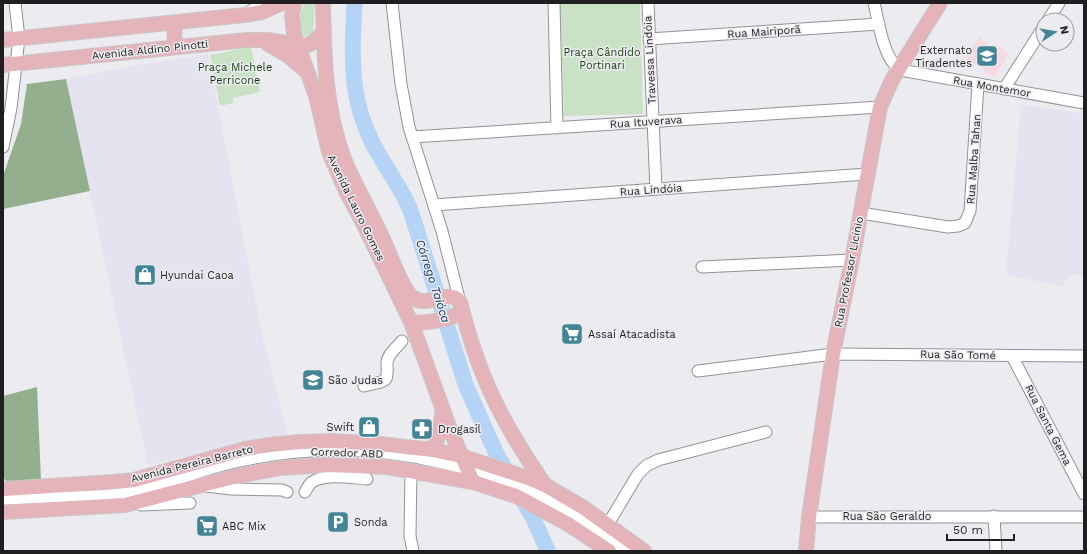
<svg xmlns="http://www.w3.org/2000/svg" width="1087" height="554" font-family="'Work Sans',sans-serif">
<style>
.built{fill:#e4e3ef}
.education{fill:#f5dbe1}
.green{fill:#c9e1c5}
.forest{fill:#94af8e}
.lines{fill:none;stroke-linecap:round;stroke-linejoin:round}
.river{stroke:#b5d4f5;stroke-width:16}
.minor-casing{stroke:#929296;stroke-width:13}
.major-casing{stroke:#c9c9ca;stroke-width:16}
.minor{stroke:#fff;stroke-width:11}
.major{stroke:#e5b3ba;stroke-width:14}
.labels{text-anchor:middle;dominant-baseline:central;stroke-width:3;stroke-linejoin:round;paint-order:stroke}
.street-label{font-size:11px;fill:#1f1f21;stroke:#ececf0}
.poi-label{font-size:11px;fill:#1f1f21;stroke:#ececf0;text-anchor:start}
.park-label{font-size:11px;fill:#173e0f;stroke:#ececf0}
.water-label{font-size:12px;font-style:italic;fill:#02335b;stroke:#ececf0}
</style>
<rect width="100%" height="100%" fill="#ececf0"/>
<!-- built -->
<g class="built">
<path d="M208 54 262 335 287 434 218 449 148 466 66 79 138 65Z"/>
<path d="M1021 105 1084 113V275H1070L1062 287 1006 274Z"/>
</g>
<!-- education -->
<path class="education" d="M979 37 992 48 996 45 1009 53 996 76 985 74 986 71 965 58Z"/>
<!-- green -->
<g class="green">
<path d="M304 3H315L313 34 311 37C295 40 300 11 304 3Z"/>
<path d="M560 3H640L643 114 564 116Z"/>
<path d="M251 47 260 92 233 98V103L220 106 210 55Z"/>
</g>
<!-- forest -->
<g class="forest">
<path d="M66 79 90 191 3 209V176L21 124 27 84Z"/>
<path d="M37 387 41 480 12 483 5 480 3 477V396Z"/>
</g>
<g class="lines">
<!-- river -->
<path class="river" d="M355 3C353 14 354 25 353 36 352 76 354 104 371 140 383 165 401 186 411 212L466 386 496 453 533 518 548 551"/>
<!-- minor casing -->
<g class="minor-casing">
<g id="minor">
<path d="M392 3 401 84 409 127 442 231 460 302"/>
<path d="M554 3 557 128"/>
<path d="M648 3 656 189"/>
<path d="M874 3C878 20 883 53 895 65 899 68 903 69 906 71L1084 103"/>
<path d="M246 15 261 3"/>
<path d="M1048 20 1059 3"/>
<path d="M649 39 879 24"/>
<path d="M1004 89 1043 28"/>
<path d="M412 137 880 107"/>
<path d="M3 147 11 108 19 38 15 3"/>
<path d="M434 205 867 174"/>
<path d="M861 213 948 227 958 226 965 223 970 211 978 84"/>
<path d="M702 267 852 260"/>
<path d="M1012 356 1084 494"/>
<path d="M698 371 833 354 1084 356"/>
<path d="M364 386 381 382 386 379C388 373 387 368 387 362 388 354 397 347 402 341"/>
<path d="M411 471 410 536 413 551"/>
<path d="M206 486 231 489 282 490 287 492"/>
<path d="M305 492C307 489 309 484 312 482 326 473 352 478 367 479"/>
<path d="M3 499C27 498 51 497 75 497 90 496 106 496 121 494 147 491 172 481 196 473 214 467 232 462 250 459 377 433 526 468 626 551"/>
<path d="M141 505 190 503"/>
<path d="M994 516 996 551"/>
<path d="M809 517H1084"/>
<path d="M608 524 638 474 646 466 658 460 766 432"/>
</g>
</g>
<!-- major casing -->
<g class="major-casing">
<g id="major">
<path d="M294 3 292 15 294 34 316 96 329 152 346 191 363 223 411 322 450 429 473 482"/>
<path d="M323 3C324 55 325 106 343 156 353 183 369 208 381 235 390 252 398 281 410 295 426 312 448 286 460 302 468 333 478 366 492 395 506 426 525 456 545 485"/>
<path d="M174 23 175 47"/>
<path d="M3 40 245 15 262 12 282 3"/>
<path d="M268 44 287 55 306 71"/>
<path d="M3 65 247 40H268L304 46C314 44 320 38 324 29"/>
<path d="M411 322C420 324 447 320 456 315 459 313 460 310 461 307"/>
<path d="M433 450 440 431 442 414"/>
<path d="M3 489 113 482 134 480 245 449 269 445 300 442 333 441 379 444 433 450 461 456 531 479 545 485 584 508 644 551"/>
<path d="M3 512 125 505 233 477 280 468 327 465 387 467 473 482 516 496 568 524 609 551"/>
<path d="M806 551 809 517 833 354 852 260 880 107 892 80 940 3"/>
</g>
</g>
<!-- minor -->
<use href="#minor" class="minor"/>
<!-- major -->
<use href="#major" class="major"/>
</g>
<!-- icons -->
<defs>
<g id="school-square" transform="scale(1.15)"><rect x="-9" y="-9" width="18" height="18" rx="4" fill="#438596" stroke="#ececf0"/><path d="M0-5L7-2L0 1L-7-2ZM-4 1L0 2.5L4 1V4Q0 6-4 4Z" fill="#fff"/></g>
<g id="shop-square" transform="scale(1.15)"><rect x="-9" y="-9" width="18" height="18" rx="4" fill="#438596" stroke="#ececf0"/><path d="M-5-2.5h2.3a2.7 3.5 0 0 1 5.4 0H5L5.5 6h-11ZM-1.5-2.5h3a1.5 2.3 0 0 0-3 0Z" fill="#fff"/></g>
<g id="supermarket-square" transform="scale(1.15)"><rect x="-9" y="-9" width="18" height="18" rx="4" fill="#438596" stroke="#ececf0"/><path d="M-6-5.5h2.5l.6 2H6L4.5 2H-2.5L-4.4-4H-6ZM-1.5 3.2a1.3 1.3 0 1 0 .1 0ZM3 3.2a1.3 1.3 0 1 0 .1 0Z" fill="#fff"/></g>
<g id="university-square" transform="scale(1.15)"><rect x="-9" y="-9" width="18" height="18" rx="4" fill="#438596" stroke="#ececf0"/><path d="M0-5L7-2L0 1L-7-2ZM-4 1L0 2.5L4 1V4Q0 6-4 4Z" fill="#fff"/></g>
<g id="pharmacy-square" transform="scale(1.15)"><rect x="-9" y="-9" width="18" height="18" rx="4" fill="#438596" stroke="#ececf0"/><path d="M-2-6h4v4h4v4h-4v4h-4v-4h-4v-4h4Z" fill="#fff"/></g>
<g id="parking-square" transform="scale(1.15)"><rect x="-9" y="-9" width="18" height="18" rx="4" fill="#438596" stroke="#ececf0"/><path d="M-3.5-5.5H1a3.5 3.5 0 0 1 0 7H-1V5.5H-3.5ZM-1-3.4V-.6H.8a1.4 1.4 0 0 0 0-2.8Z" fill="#fff"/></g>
</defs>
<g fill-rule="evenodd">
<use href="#school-square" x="987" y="56"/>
<use href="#shop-square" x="145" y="275"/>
<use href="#supermarket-square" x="572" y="334"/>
<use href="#university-square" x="313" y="380"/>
<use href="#shop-square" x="369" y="427"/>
<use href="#pharmacy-square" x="422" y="429"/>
<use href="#parking-square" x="338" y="522"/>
<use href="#supermarket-square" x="207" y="526"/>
</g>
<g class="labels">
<!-- street labels -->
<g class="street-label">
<text transform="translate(764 32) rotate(-4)">Rua Mairiporã</text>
<text transform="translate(150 50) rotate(-6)">Avenida Aldino Pinotti</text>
<text transform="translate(650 60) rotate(-93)">Travessa Lindóia</text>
<text transform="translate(992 87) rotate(10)">Rua Montemor</text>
<text transform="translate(646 122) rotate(-4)">Rua Ituverava</text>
<text transform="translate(974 159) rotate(-86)">Rua Malba Tahan</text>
<text transform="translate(651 190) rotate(-4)">Rua Lindóia</text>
<text transform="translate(356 208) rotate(64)">Avenida Lauro Gomes</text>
<text transform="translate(849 272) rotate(-79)">Rua Professor Licínio</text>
<text transform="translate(958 355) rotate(1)">Rua São Tomé</text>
<text transform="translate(1048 425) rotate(63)">Rua Santa Gema</text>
<text transform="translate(347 453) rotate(2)">Corredor ABD</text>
<text transform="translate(192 464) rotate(-14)">Avenida Pereira Barreto</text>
<text x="887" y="516">Rua São Geraldo</text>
</g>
<!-- poi labels -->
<g class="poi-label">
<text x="972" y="50" text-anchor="end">Externato<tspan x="972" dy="13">Tiradentes</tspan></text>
<text x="160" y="275">Hyundai Caoa</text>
<text x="588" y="334">Assaí Atacadista</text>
<text x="328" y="380">São Judas</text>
<text x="354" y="427" text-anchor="end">Swift</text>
<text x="438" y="429">Drogasil</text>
<text x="354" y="522">Sonda</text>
<text x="222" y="526">ABC Mix</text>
</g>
<!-- park labels -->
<g class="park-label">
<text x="602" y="52">Praça Cândido<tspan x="602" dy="13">Portinari</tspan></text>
<text x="235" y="67">Praça Michele<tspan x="235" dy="13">Perricone</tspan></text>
</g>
<!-- water labels -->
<g class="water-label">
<text transform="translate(433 281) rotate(72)">Córrego Taióca</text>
</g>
</g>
<!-- border -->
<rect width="1087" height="554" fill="none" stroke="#1f1f21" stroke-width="8"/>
<!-- north arrow -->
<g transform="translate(1055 32) rotate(78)"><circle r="19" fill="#ececf0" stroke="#9a9a9d"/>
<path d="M0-3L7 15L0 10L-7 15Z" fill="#438596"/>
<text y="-6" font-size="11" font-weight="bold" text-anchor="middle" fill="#1f1f21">N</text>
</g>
<!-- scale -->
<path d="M947 534v6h67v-6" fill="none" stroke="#1f1f21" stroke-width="2"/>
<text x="953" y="534" font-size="12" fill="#1f1f21" stroke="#ececf0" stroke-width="3" paint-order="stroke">50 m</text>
</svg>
